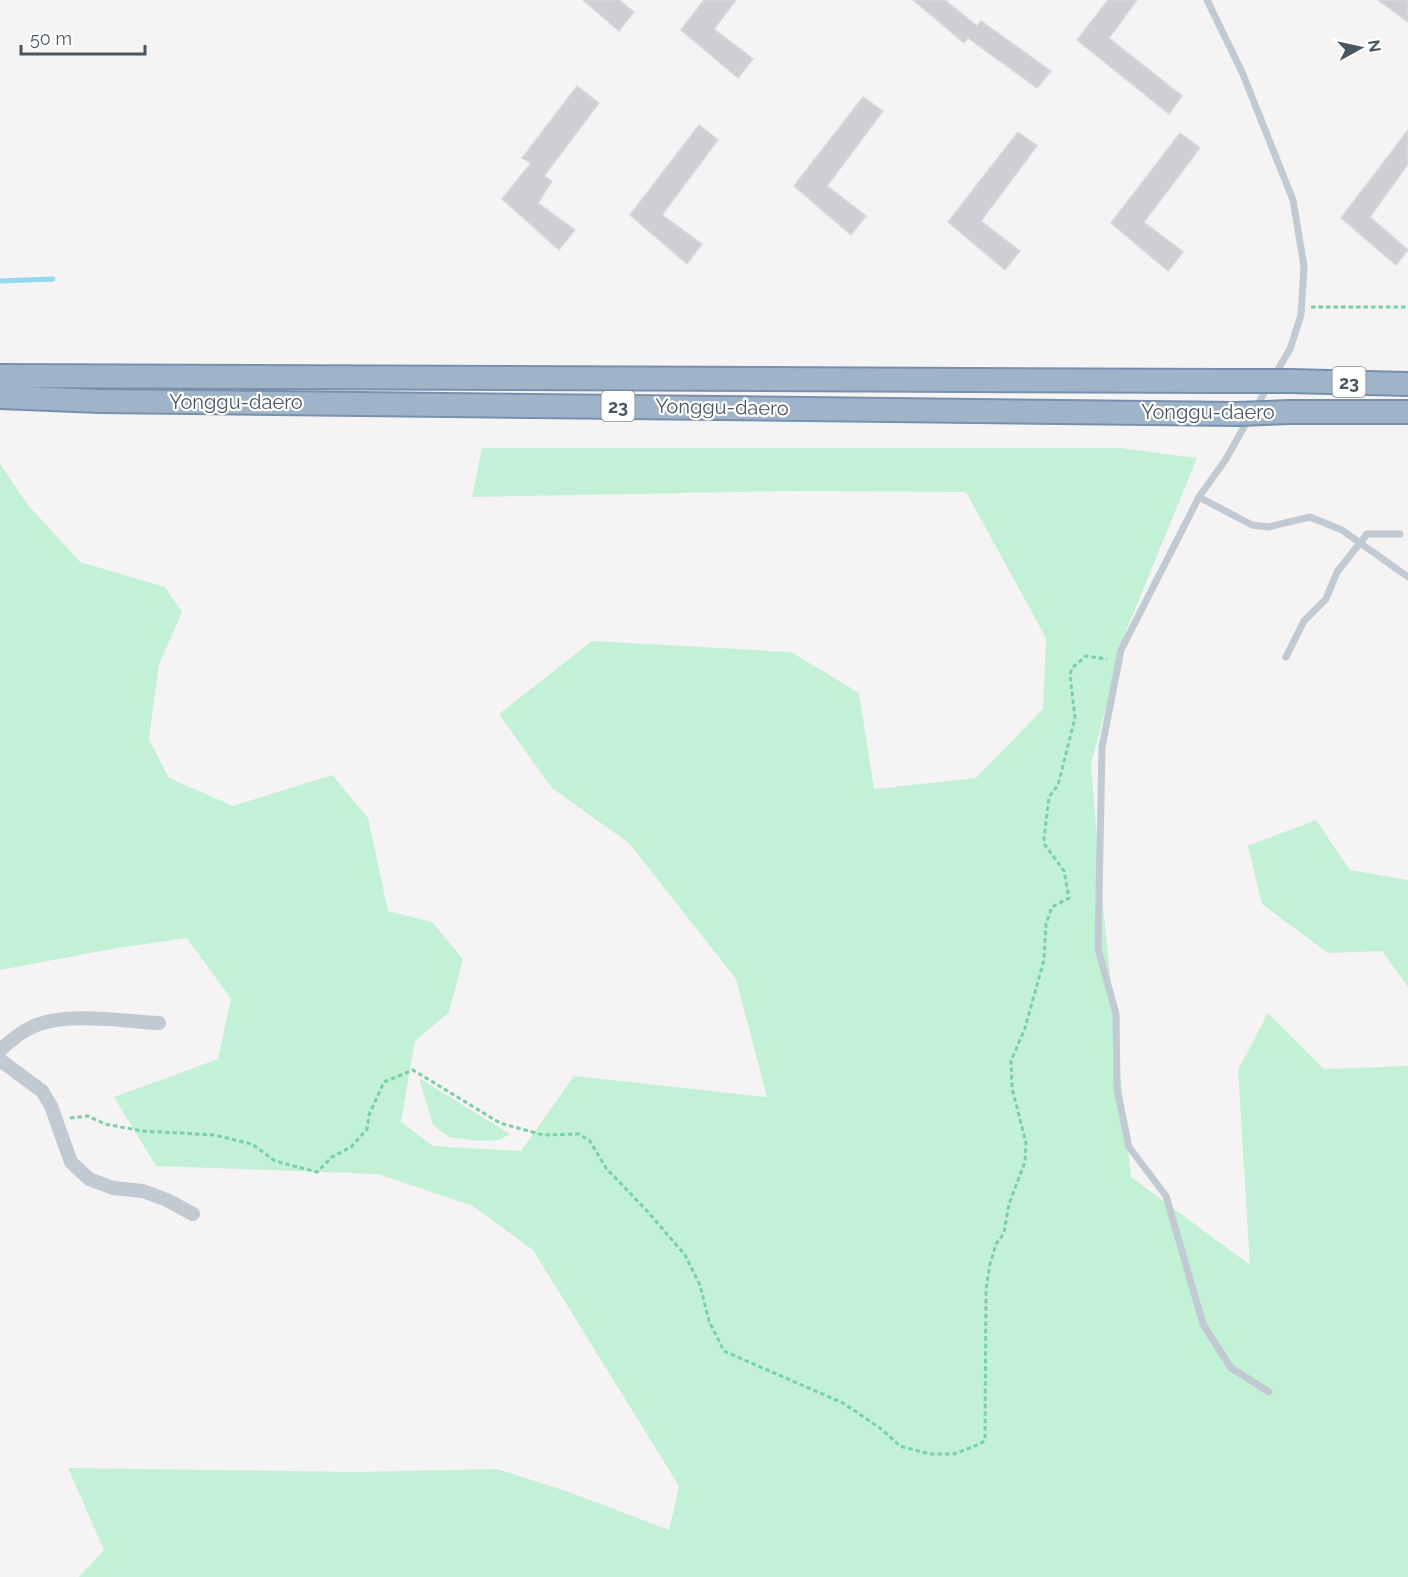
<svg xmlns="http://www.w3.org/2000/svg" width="1408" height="1577" font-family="Raleway,sans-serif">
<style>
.green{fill:#c3f1d5}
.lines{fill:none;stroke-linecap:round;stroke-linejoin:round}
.stream{stroke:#90daee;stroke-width:5}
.building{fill:#cdcfd5;stroke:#d7d9de;stroke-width:1.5}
.trunk-casing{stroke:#7690ad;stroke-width:26}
.path{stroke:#7ad0a6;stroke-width:3;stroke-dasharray:4.5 3;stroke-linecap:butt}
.service{stroke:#c1cad2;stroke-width:7}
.minor{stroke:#c1cad2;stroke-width:14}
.trunk{stroke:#9fb4c9;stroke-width:22}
.trunk-bridge-casing{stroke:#7690ad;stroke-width:26;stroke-linecap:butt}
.trunk-bridge{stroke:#9fb4c9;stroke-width:22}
.labels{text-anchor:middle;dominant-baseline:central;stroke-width:4.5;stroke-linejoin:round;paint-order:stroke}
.shield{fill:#fff;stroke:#808990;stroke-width:1.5}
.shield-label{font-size:18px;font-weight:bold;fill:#4a5661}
.street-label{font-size:20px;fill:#4a5661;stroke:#fff}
</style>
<rect width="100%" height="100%" fill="#f5f3f3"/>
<!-- green -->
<g class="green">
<path d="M482 448H1120L1197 458 1126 631 1091 764 1100 877 1131 1177 1250 1265 1238 1070 1268 1013 1324 1069 1408 1066V1577H79L104 1550 68 1468 356 1472 497 1469 566 1491 669 1530 679 1486 533 1250 473 1206 378 1174 156 1166 114 1097 218 1059 231 999 187 938 117 948 0 970V464L28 505 80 562 165 587 182 612 159 664 149 739 169 778 233 806 332 775 368 818 388 911 432 922 463 959 449 1012 415 1041 401 1122 433 1146 521 1151 574 1076 767 1097 736 979 629 843 552 788 499 714 592 641 791 652 859 693 874 789 976 778 1043 709 1046 638 966 492 795 491 472 497Z"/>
<path d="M1316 820 1350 870 1408 880V987L1382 951 1328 953 1262 904 1248 846Z"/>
<path d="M419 1078 510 1134 499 1140 479 1141 449 1137 433 1125Z"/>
</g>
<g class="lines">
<!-- stream -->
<path class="stream" d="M0 281 53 279"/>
</g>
<!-- building -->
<g class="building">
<path d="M583 0H619L634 12 619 31Z"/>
<path d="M704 0H736L714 29 753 59 738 78 681 30Z"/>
<path d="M913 0H945L977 26 981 21 1051 71 1037 88 968 38 964 43Z"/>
<path d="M1108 0H1137L1109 38 1182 96 1169 114 1077 40Z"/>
<path d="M1378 0H1408V22Z"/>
<path d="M577 86 599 103 544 176 552 181 538 203 575 230 559 250 502 199 531 163 522 158Z"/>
<path d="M863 97 883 111 827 186 866 216 851 235 794 186Z"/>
<path d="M699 125 718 140 662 215 702 244 687 264 630 215Z"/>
<path d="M1408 130V164L1370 217 1408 250 1396 265 1341 218Z"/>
<path d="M1018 132 1037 146 981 221 1020 251 1005 270 948 222Z"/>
<path d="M1180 133 1200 148 1144 222 1183 252 1168 271 1111 223Z"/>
</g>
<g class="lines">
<!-- trunk casing -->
<g class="trunk-casing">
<g id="trunk">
<path d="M0 376 1225 381"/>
<path d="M1290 381 1408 384"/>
<path d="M0 397 100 401 1237 414"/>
<path d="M1290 412H1408"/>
</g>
</g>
<!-- path -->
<g class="path">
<path d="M1311 307H1408"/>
<path d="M70 1118 88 1116 105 1124 142 1131 214 1135 252 1144 275 1161 317 1172 332 1157 351 1147 367 1129 369 1115 384 1082 413 1070 500 1123 543 1135 579 1134 590 1141 606 1168 648 1212 685 1255 700 1285 709 1321 724 1351 843 1403 880 1428 900 1446 930 1454H954L980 1444 985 1440 986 1290 990 1264 996 1244 1004 1233 1009 1204 1025 1162 1026 1143 1012 1088 1011 1061 1025 1028 1044 960 1046 924 1052 907 1069 898 1064 871 1045 845 1044 839 1049 797 1058 785 1075 718 1070 675 1072 668 1086 656 1107 659"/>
</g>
<!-- service -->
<g class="service">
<path d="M1207 0 1242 72 1293 200 1304 266 1301 315 1290 349 1255 409"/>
<path d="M1249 418 1226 459 1199 497 1121 650 1102 747 1098 949 1116 1014 1117 1089 1129 1147 1166 1196 1203 1324 1231 1368 1269 1392"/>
<path d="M1199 497 1252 525 1268 527 1310 517 1342 530 1408 577"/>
<path d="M1286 657 1304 621 1326 599 1337 572 1367 534H1400"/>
</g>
<!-- minor -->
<g class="minor">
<path d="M0 1050C9 1042 19 1033 30 1028 62 1011 122 1021 159 1023"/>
<path d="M0 1060 42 1091 51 1106 71 1162 89 1179 113 1188 143 1191 167 1200 193 1214"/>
</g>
<!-- trunk -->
<use href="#trunk" class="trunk"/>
<!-- trunk-bridge casing -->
<g class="trunk-bridge-casing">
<g id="trunk-bridge">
<path d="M1225 381H1290"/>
<path d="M1237 414 1290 412"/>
</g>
</g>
<!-- trunk-bridge -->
<use href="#trunk-bridge" class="trunk-bridge"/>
</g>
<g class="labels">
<!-- shield labels -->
<g class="shield">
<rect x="1332.5" y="367" width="33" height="30" rx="4.5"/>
<rect x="601.5" y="391" width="33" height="30" rx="4.5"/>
</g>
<g class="shield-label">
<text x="1349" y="382">23</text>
<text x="618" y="406">23</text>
</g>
<!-- street labels -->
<g class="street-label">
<text x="236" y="402">Yonggu-daero</text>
<text transform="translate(722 407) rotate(1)">Yonggu-daero</text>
<text x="1208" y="412">Yonggu-daero</text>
</g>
</g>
<!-- north arrow -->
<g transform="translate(1360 48) rotate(82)" stroke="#ffffff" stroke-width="4.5" paint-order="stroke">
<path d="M0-4.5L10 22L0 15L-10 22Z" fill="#4a5661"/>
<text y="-9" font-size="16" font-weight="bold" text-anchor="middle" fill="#4a5661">N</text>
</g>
<!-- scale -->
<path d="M21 45v9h124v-9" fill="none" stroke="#4a5661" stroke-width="3"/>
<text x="30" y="45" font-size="18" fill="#4a5661" stroke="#ffffff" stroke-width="4.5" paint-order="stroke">50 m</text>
</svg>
